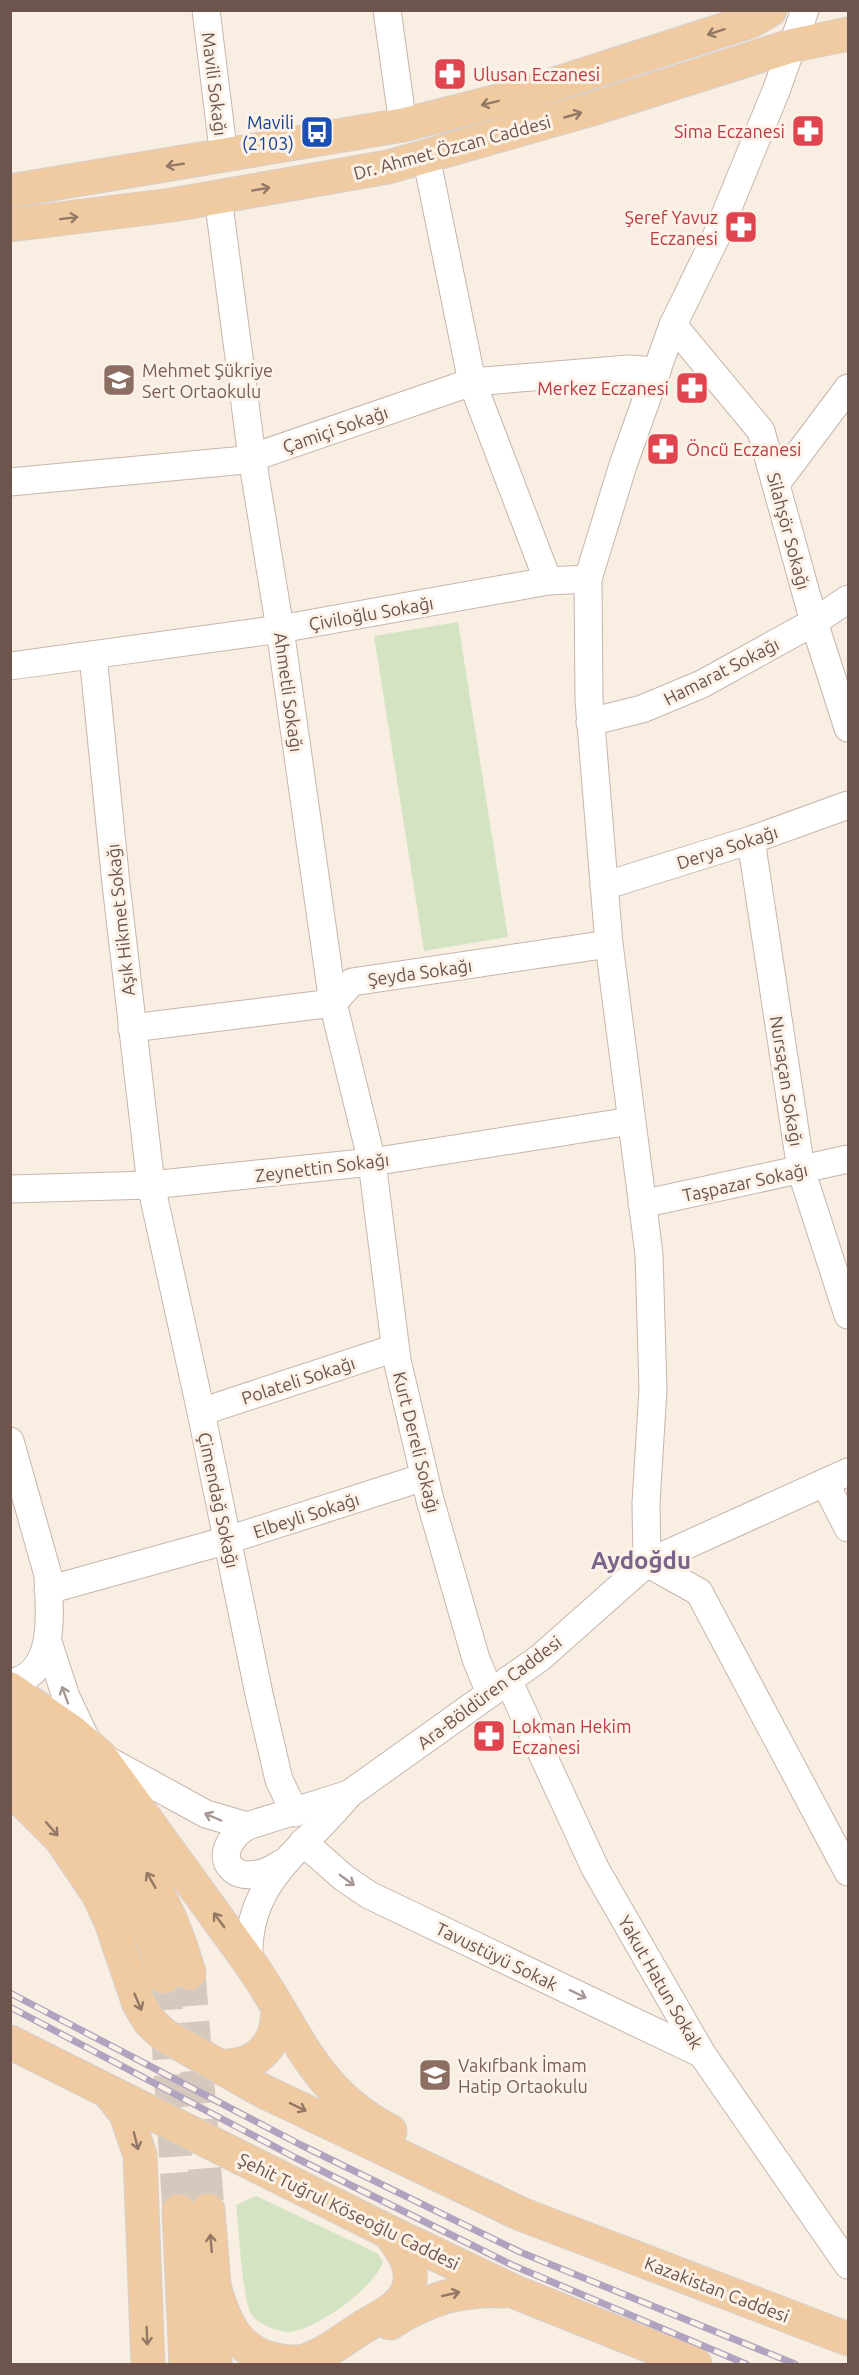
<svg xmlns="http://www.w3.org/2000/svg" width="859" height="2375" font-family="Ubuntu,sans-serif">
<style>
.green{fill:#d4e4c3}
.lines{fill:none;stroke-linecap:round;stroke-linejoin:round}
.major-tunnel{stroke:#d6c8bc;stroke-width:33;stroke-dasharray:33 16;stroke-linecap:butt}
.minor-casing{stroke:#c8b5ab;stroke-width:29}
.major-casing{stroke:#d6cfcd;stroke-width:35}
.minor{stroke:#fff;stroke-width:27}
.major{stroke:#f0cba1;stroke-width:33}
.rail-casing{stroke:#b0a3c0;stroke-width:7}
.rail{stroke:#fcf2e8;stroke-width:4.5;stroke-dasharray:14;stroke-linecap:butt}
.oneway{stroke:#947866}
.oneway2{stroke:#a79894}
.labels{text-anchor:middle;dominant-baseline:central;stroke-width:6;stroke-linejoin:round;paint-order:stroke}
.health-label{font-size:18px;fill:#be3a42;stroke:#fcf2e8;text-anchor:start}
.street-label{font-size:18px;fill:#6d544c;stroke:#fcf2e8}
.transit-label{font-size:18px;fill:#164399;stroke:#fcf2e8;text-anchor:end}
.education-label{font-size:18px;fill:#785e54;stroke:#fcf2e8;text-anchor:start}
.district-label{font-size:24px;font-weight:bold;fill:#7a648a;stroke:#fcf2e8}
</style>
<rect width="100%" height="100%" fill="#f9eee2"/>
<!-- green -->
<g class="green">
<path d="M458 622 508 937 424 951 374 636Z"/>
<path d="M256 2196 377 2253 383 2261C376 2287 318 2328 291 2332 279 2333 262 2325 253 2317 242 2305 239 2226 236 2205Z"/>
</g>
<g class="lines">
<!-- major-tunnel -->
<g class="major-tunnel">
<path d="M189 1973 208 2210"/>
<path d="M164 1977 179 2211"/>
</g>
<!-- minor casing -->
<g class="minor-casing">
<g id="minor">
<path d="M206 10 224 157"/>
<path d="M387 10 403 125"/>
<path d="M805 10 776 91 716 237 673 325 623 465 588 579 589 700 609 944 649 1254 653 1390 646 1503 647 1563 699 1592 848 1872"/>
<path d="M426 156 472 382 548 581"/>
<path d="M218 197 252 457 280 629 333 1003 372 1162 397 1360 430 1500 476 1659 490 1693"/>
<path d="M673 325 761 431 814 622 848 728"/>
<path d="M10 482 245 460 472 382 628 369 657 371"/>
<path d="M776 484 848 388"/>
<path d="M93 655 116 884 151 1185 201 1412 259 1694 279 1780 295 1813"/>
<path d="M10 666 280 629 548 581 588 579"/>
<path d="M590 722 642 709 702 684 814 622 848 599"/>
<path d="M751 840 801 1170 848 1315"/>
<path d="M604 886 751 840 848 805"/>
<path d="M132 1028 333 1003 352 982 609 944"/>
<path d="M10 1189 151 1185 372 1162 631 1121"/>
<path d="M642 1204 848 1159"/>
<path d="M201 1412 395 1348"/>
<path d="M10 1441 48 1575C49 1611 58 1674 10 1683"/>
<path d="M825 1483 848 1528"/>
<path d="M48 1590 228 1540 424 1477"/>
<path d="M48 1642 66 1697 88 1743"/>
<path d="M508 1680 595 1868 702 2054 848 2265"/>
<path d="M102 1757 206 1814 247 1826 349 1794"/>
<path d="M247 1826C203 1855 236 1895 282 1863"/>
<path d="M303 1842 344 1878 369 1895 702 2054"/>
<path d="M249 1962C245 1878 304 1851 349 1794L541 1657 647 1563 848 1472"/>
</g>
</g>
<!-- major casing -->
<g class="major-casing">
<g id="major">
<path d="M10 191 403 125 518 96 751 21 770 10"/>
<path d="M10 225 172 205 388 167 592 109 791 46 848 34"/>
<path d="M10 1689 71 1731 100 1756C149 1824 198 1891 247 1959 295 2025 311 2091 390 2131"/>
<path d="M10 1722C95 1783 161 1872 189 1973"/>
<path d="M10 1752C82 1807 143 1888 164 1977"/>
<path d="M10 1788 61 1839 98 1894 111 1922 139 2004 149 2021 164 2035 263 2091 521 2214 848 2339"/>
<path d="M10 2042 389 2232 515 2292 695 2364"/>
<path d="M219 2066C255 2068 277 2048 278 2011"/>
<path d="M109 2092 126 2114 140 2155 148 2364"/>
<path d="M208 2210 214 2285 215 2364"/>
<path d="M179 2211 186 2364"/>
<path d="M214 2285C223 2320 237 2353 276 2360 285 2362 295 2363 304 2361 325 2355 344 2339 363 2327 381 2316 408 2305 410 2281 412 2262 400 2247 389 2232"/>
<path d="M390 2323C427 2299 460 2289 504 2291"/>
</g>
</g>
<!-- minor -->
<use href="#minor" class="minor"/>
<!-- major -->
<use href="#major" class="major"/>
<!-- rail casing -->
<g class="rail-casing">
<g id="rail">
<path d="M10 1993 301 2145 520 2252 795 2364"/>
<path d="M10 2007 296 2158 512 2265 746 2364"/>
</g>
</g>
<!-- rail -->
<use href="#rail" class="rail"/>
</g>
<!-- one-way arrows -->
<defs><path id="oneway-shaft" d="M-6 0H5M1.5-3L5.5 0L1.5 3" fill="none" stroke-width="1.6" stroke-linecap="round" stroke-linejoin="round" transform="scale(1.5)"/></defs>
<g class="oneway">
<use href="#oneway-shaft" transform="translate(716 32) rotate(162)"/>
<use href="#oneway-shaft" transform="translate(490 103) rotate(166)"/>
<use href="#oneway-shaft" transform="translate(573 115) rotate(-16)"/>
<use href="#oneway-shaft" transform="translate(175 165) rotate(171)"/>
<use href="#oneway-shaft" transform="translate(261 189) rotate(-10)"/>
<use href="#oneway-shaft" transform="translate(69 218) rotate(-7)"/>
<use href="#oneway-shaft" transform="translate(52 1829) rotate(49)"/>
<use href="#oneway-shaft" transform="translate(151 1880) rotate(-120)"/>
<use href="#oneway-shaft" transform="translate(219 1920) rotate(-126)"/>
<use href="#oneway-shaft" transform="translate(138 2002) rotate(67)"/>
<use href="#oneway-shaft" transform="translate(298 2107) rotate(26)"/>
<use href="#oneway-shaft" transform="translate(136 2141) rotate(76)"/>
<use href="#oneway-shaft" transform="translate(211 2243) rotate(-95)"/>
<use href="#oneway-shaft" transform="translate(451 2294) rotate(-13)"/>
<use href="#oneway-shaft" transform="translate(147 2336) rotate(88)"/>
</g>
<g class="oneway2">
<use href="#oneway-shaft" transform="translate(65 1695) rotate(-110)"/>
<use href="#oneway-shaft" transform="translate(213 1817) rotate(-157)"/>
<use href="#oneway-shaft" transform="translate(347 1880) rotate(36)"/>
<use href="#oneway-shaft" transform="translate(578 1994) rotate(26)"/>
</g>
<!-- icons -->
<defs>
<g id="pharmacy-square" transform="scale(1.725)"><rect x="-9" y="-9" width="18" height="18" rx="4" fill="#e0444e" stroke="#fcf2e8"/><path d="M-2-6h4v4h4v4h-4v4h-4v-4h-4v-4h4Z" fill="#fff"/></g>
<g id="bus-square" transform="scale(1.725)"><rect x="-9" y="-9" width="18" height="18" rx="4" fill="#1a4fb4" stroke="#fcf2e8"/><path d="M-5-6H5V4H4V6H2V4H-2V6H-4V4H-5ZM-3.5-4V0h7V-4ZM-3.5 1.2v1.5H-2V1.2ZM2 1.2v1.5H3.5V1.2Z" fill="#fff"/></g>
<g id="school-square" transform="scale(1.725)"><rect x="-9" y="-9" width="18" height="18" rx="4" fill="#8d6e63" stroke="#fcf2e8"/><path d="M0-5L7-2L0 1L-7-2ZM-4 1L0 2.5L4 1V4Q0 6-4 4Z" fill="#fff"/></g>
</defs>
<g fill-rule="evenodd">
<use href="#pharmacy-square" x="450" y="74"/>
<use href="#pharmacy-square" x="808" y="131"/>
<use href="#bus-square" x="317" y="132"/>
<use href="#pharmacy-square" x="741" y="227"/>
<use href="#school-square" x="119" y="380"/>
<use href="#pharmacy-square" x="692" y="388"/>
<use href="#pharmacy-square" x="663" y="449"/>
<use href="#pharmacy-square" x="489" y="1736"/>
<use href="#school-square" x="435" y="2075"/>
</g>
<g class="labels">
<!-- health labels -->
<g class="health-label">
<text x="473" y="74">Ulusan Eczanesi</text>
<text x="785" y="131" text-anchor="end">Sima Eczanesi</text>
<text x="718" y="217" text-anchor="end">Şeref Yavuz<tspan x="718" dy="21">Eczanesi</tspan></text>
<text x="669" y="388" text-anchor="end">Merkez Eczanesi</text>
<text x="686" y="449">Öncü Eczanesi</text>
<text x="512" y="1726">Lokman Hekim<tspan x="512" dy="21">Eczanesi</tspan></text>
</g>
<!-- street labels -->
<g class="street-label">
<text transform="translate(215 84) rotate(83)">Mavili Sokağı</text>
<text transform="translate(452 147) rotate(-15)">Dr. Ahmet Özcan Caddesi</text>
<text transform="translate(335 429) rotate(-19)">Çamiçi Sokağı</text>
<text transform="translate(789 531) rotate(75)">Silahşör Sokağı</text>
<text transform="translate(371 613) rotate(-10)">Çiviloğlu Sokağı</text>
<text transform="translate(721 671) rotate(-27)">Hamarat Sokağı</text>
<text transform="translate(289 692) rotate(82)">Ahmetli Sokağı</text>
<text transform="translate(727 847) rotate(-18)">Derya Sokağı</text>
<text transform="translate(120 920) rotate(-96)">Aşık Hikmet Sokağı</text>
<text transform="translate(420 972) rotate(-8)">Şeyda Sokağı</text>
<text transform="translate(787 1081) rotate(81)">Nursaçan Sokağı</text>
<text transform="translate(322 1167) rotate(-7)">Zeynettin Sokağı</text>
<text transform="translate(745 1182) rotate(-12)">Taşpazar Sokağı</text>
<text transform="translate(298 1380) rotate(-18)">Polateli Sokağı</text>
<text transform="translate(417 1442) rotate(76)">Kurt Dereli Sokağı</text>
<text transform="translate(219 1500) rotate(78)">Çimendağ Sokağı</text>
<text transform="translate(306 1515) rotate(-18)">Elbeyli Sokağı</text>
<text transform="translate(489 1692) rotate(-37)">Ara-Böldüren Caddesi</text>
<text transform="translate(497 1956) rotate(26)">Tavustüyü Sokak</text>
<text transform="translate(661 1982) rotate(60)">Yakut Hatun Sokak</text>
<text transform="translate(349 2211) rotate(26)">Şehit Tuğrul Köseoğlu Caddesi</text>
<text transform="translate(717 2289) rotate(21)">Kazakistan Caddesi</text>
</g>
<!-- transit labels -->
<g class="transit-label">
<text x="294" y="122">Mavili<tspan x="294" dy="21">(2103)</tspan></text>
</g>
<!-- education labels -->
<g class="education-label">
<text x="142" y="370">Mehmet Şükriye<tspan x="142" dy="21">Sert Ortaokulu</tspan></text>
<text x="458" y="2065">Vakıfbank İmam<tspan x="458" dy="21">Hatip Ortaokulu</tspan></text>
</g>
<!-- district labels -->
<g class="district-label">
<text x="641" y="1560">Aydoğdu</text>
</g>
</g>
<!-- border -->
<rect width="859" height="2375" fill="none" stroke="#6d544c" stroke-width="24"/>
</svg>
